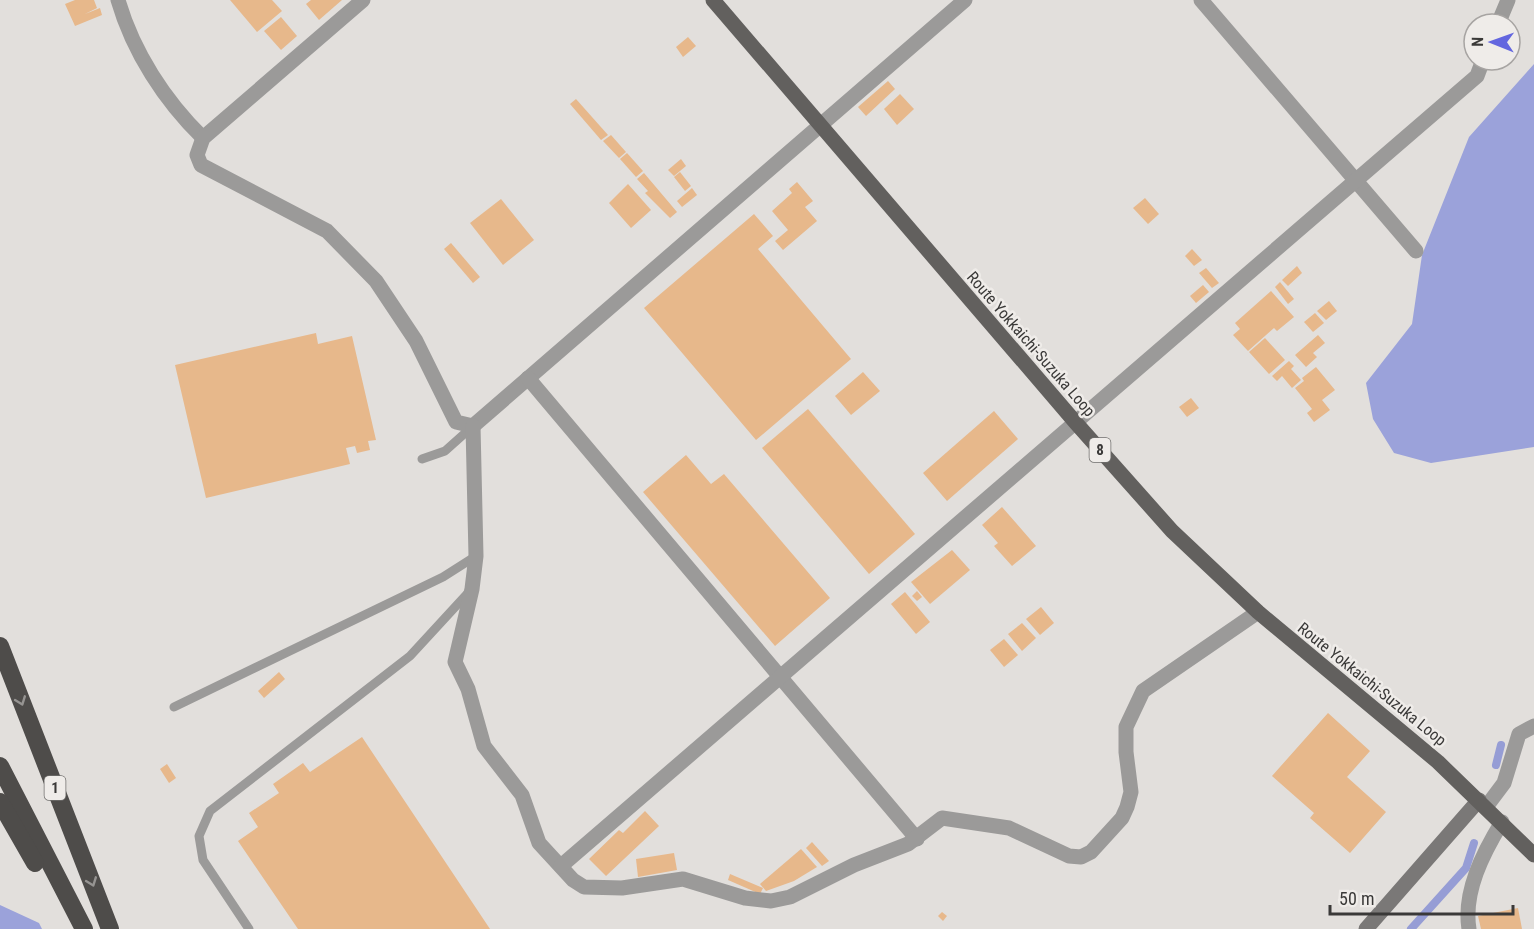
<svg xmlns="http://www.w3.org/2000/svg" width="1534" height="929" font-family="'Roboto Condensed',sans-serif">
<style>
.forest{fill:#9ba2da}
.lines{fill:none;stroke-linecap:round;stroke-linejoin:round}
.stream{stroke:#969dd5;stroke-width:8}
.building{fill:#e7b88b}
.lane{stroke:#9b9a99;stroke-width:9}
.street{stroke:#9b9a99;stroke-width:15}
.secondary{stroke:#7a7877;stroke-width:15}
.primary{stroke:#62605e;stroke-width:15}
.highway{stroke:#4e4c4a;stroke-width:18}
.oneway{stroke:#969492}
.labels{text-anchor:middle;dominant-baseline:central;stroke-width:5;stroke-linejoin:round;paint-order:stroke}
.shield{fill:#efece9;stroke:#706f6d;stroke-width:1.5}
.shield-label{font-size:15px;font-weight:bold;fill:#3a3938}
.street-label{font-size:16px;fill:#3a3938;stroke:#efece9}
</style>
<rect width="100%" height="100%" fill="#e2dfdc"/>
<!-- forest -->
<g class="forest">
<path d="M1534 64V447L1431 463 1394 453 1373 419 1366 383 1412 324 1422 255 1469 137Z"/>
<path d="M0 905 39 923 42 929H0Z"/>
</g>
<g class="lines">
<!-- stream -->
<g class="stream">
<path d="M1496 765 1501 745"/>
<path d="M1411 929 1466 868 1474 843"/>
</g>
</g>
<!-- building -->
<g class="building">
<path d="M75 0H94L97 8 85 14 100 8 102 15 75 26 65 4Z"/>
<path d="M230 0H272L282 11 257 32Z"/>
<path d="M311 0H342L319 20 306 4Z"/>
<path d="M281 17 297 36 281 50 264 31Z"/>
<path d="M688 37 696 46 683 57 676 47Z"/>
<path d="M888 81 895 89 866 116 858 107Z"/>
<path d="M900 94 914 109 897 125 884 109Z"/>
<path d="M576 99 608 135 601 140 570 104Z"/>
<path d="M611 135 626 152 619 158 603 141Z"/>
<path d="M627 153 643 171 636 177 620 159Z"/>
<path d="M681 159 686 166 674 176 668 170Z"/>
<path d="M680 172 691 186 685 191 674 177Z"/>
<path d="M644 173 677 212 670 218 645 193 648 191 637 179Z"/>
<path d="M797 182 813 201 805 207 817 221 783 250 775 241 788 230 772 211 792 193 789 189Z"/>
<path d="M628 184 651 210 631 228 609 203Z"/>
<path d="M692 188 697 195 682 207 677 201Z"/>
<path d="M1145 198 1159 214 1148 224 1133 208Z"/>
<path d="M501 199 534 240 503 265 470 223Z"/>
<path d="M754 214 773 236 758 249 851 359 756 440 644 308Z"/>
<path d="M451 243 480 277 473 283 444 249Z"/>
<path d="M1192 249 1202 260 1194 266 1185 256Z"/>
<path d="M1297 266 1302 273 1288 286 1282 280Z"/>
<path d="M1206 268 1219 283 1212 288 1199 273Z"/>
<path d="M1280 282 1294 299 1288 304 1275 287Z"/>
<path d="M1203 285 1209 292 1196 303 1190 296Z"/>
<path d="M1271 291 1294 317 1277 331 1274 328 1248 351 1233 335 1240 329 1235 323Z"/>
<path d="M1329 301 1337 311 1326 320 1317 311Z"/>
<path d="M1315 313 1324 323 1313 332 1304 322Z"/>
<path d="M316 333 318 344 352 336 376 440 368 441 370 450 357 453 355 446 346 448 350 464 206 498 175 365Z"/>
<path d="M1318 335 1325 343 1313 353 1317 357 1306 367 1295 355Z"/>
<path d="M1265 338 1285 360 1269 374 1249 352Z"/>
<path d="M1289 361 1294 366 1291 369 1301 380 1292 388 1282 376 1277 381 1272 376Z"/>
<path d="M1316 367 1335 390 1322 400 1330 410 1314 422 1307 413 1312 409 1295 388 1304 381 1302 378Z"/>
<path d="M863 372 880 391 851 415 835 396Z"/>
<path d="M1191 398 1199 408 1187 417 1179 407Z"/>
<path d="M808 409 915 534 869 574 762 448Z"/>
<path d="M994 411 1018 439 947 501 923 473Z"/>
<path d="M686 455 711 484 724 474 830 598 775 646 643 492Z"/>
<path d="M1002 507 1036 546 1012 566 994 546 998 543 982 525Z"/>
<path d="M952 550 970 570 930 604 911 582Z"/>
<path d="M917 591 922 597 917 601 912 596Z"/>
<path d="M905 592 930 622 916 634 891 604Z"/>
<path d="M1041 607 1054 623 1040 635 1026 619Z"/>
<path d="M1022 623 1036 638 1022 651 1008 634Z"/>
<path d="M1004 639 1018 655 1004 667 990 650Z"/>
<path d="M279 672 285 679 264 698 258 691Z"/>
<path d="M1328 713 1370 751 1347 777 1386 812 1350 853 1310 818 1314 813 1272 776Z"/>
<path d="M362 737 490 929H298L238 841 258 827 249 813 279 793 273 784 303 763 310 772Z"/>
<path d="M167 764 176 778 169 783 160 769Z"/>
<path d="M645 811 659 826 606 876 589 859 619 830 623 833Z"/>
<path d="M812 842 829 861 822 866 806 848Z"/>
<path d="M801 849 817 867 794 881 766 891 760 884Z"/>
<path d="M674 853 677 870 638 877 636 859Z"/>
<path d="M730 874 763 888 760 894 728 880Z"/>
<path d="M1518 908 1522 929H1481L1478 916Z"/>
<path d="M942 912 947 916 943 921 938 916Z"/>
</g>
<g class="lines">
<!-- lane -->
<g class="lane">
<path d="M422 459 445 451 473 426"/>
<path d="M174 707 443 577 476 556"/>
<path d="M249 929 203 860 199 836 210 811 410 656 468 593"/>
</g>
<!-- street -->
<g class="street">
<path d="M118 0C133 52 165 101 203 138"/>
<path d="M363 0 203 138 197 155 201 165 327 231 376 281 416 341 456 422 473 426 965 0"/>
<path d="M1201 0 1416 251"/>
<path d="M1498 24 1508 0"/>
<path d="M528 378 917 839"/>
<path d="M473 426 476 556 472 589 455 662 468 689 484 746 522 795 539 843 573 880 584 887 622 888 683 879 745 898 771 901 790 897 854 865 908 844 942 818 1009 828 1069 856 1081 857 1091 852 1122 818 1127 807 1131 792 1126 752V727L1143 691 1258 612"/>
<path d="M1486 807 1504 783 1519 734 1534 726"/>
<path d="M561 866 1477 76 1483 60"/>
<path d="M1469 929C1463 892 1483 853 1502 822"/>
</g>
<!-- secondary -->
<path class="secondary" d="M1366 929 1479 800"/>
<!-- primary -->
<path class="primary" d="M713 0 1076 423 1172 531 1258 612 1438 762 1534 855"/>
<!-- highway -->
<g class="highway">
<path d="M0 646 110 929"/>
<path d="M0 766 84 929"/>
<path d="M0 802 35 863"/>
</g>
</g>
<!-- one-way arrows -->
<defs><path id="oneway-chevron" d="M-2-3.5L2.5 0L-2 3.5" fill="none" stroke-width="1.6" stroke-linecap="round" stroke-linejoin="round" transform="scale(1.5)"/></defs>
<g class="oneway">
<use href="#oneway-chevron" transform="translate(21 701) rotate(69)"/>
<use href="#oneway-chevron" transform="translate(92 882) rotate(69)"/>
</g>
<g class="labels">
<!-- shield labels -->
<g class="shield">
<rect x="1089.5" y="438" width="21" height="24" rx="4.5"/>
<rect x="44.5" y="776" width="21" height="24" rx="4.5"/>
</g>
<g class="shield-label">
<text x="1100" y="450">8</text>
<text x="55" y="788">1</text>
</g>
<!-- street labels -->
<g class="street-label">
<text transform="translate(1031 344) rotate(49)">Route Yokkaichi-Suzuka Loop</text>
<text transform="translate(1372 684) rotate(39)">Route Yokkaichi-Suzuka Loop</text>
</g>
</g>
<!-- north arrow -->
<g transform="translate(1492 42) rotate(271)"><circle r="28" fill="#efece9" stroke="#a7a4a2" stroke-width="1.5"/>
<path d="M0-4.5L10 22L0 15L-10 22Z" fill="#6366df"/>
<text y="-9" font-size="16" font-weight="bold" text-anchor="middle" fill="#3a3938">N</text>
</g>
<!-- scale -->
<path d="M1330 905v9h183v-9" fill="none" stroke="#3a3938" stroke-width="3"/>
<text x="1339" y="905" font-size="18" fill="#3a3938" stroke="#efece9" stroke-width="4.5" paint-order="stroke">50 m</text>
</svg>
